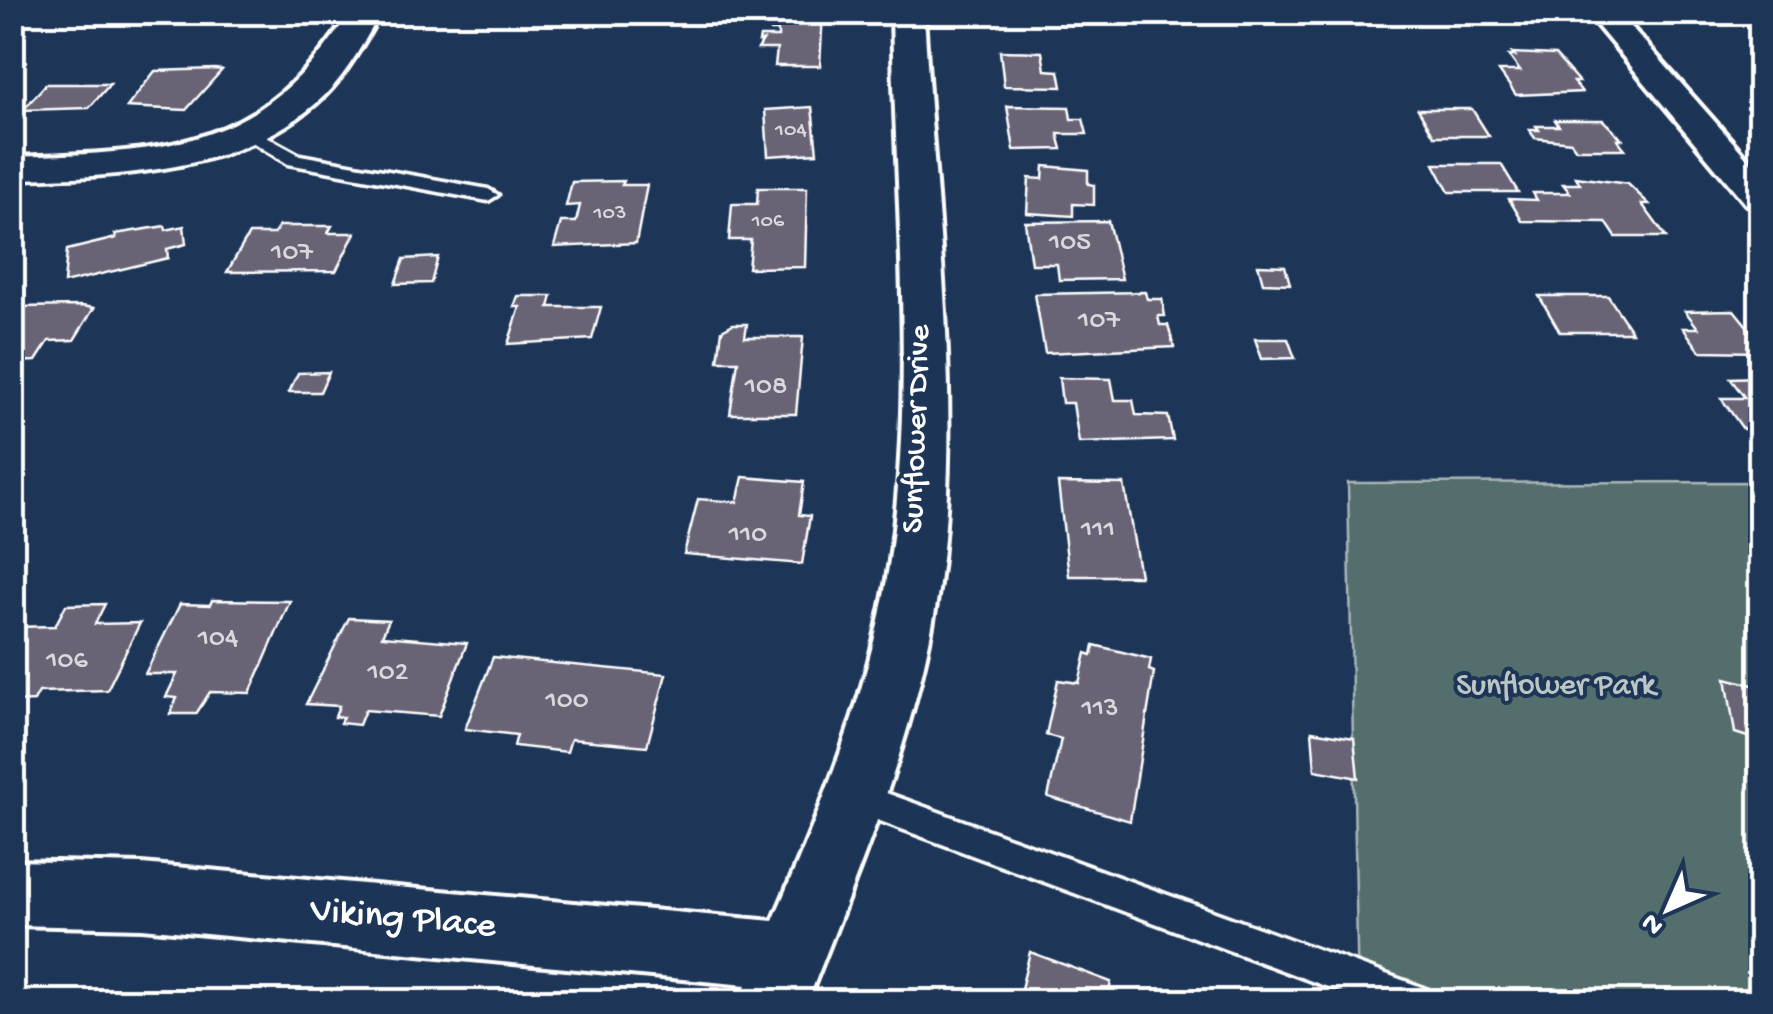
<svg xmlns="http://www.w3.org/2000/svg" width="1773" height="1014" font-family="'Gochi Hand',sans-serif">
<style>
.green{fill:#536e6c;stroke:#a9b6b6;stroke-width:2.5}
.building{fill:#696476;stroke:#fff;stroke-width:2.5}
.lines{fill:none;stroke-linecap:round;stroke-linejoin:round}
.lane-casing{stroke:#fff;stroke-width:7}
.street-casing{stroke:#fff;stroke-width:8}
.lane{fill:#1d3557;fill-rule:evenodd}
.street{fill:#1d3557;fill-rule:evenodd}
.labels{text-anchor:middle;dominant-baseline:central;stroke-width:8;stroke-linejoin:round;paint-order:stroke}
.far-number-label{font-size:22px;fill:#dad8dd}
.number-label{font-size:28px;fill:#dad8dd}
.street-label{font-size:32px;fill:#fff;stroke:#1d3557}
.park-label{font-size:32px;fill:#bac5c4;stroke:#1d3557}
.near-street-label{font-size:38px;fill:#fff;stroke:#1d3557}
</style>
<rect width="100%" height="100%" fill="#1d3557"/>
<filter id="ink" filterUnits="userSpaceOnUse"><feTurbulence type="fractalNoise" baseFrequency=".01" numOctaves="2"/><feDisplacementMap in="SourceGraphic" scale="20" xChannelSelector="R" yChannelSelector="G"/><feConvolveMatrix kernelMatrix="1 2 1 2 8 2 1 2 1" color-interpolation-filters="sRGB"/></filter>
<g filter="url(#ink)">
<!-- green -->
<path class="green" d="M1760 482V1001H1358L1348 483Z"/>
<!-- building -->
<g class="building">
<path d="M682 12H726L724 23 695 25 680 24Z"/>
<path d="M781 12H823L820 66H775L777 49H758L763 41 759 42 760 37H778V31H771V24H779Z"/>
<path d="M1000 51 1042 52 1045 70 1059 71 1062 87 1004 86Z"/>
<path d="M1512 53 1555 55 1579 82H1574L1582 92 1516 95 1499 71H1520L1509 56H1515Z"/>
<path d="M215 69 222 70 186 110 127 107 155 71Z"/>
<path d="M46 84H110L89 108 23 110Z"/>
<path d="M1007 106 1069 107 1071 119H1083L1087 134H1058L1062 149 1014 150Z"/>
<path d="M812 107 817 153 768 156 765 110Z"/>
<path d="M1418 109H1472L1489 136H1434Z"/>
<path d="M1555 120H1603L1622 139H1617L1625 149H1576L1571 142 1535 138 1529 130H1539L1536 126H1559Z"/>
<path d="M1434 164H1501L1518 192H1449Z"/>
<path d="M1044 166 1088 170V184L1094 185V205L1073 204V216L1027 213 1029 178 1043 179Z"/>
<path d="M1576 177 1628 184 1649 204H1642L1666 237H1616L1606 222 1522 221 1509 199 1537 200 1533 193H1570L1563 184H1580Z"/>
<path d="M624 181 622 185H647L636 243 554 247 561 222H576L580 205 566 206 572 182Z"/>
<path d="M758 188H807L805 267 748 268 751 240H729L732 204H757Z"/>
<path d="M1108 221 1122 279 1059 280 1057 264H1031L1025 222Z"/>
<path d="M165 226 166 230 184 226 186 244 167 249 168 258 64 283 67 250 116 238 115 234Z"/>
<path d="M279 226H332L328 233H355L336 271 227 272 249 234H274Z"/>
<path d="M438 257 431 283 395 284 404 259Z"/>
<path d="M1258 265 1285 266 1290 284 1263 283Z"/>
<path d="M1145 292 1147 299H1162L1165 316H1158L1160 325H1168L1174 347 1045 353 1035 294Z"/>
<path d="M518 296H552L549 307H601L592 339 508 344 520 307H514Z"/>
<path d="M1539 296H1608L1632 332H1560Z"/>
<path d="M82 306 94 308 74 340 49 341 36 361 12 362V315L19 307Z"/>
<path d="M1734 310 1760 342V352L1700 351 1683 328H1698L1685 311Z"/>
<path d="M733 324H747L745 337H803L796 414H730L738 361H718L722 330Z"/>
<path d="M1255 339H1288L1295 358 1262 359Z"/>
<path d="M329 372 320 392H289L298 373Z"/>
<path d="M1760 377V429H1743L1721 398H1745L1730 378Z"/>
<path d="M1059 378 1111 379 1115 400H1133L1136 415 1168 416 1173 440 1079 443 1073 403H1062Z"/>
<path d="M743 477 804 482 799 515 810 516 802 564 684 554 698 499 737 502Z"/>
<path d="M1058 483 1124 484 1140 576H1069Z"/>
<path d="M212 600 290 601 250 693 210 692 196 714H170L177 698 166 697 177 674H145L180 604 210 605Z"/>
<path d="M105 604 95 624 140 623 107 690 39 692 34 701 15 702 19 694H12L15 627 55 626 66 605Z"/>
<path d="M349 618 389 620 382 636 467 643 439 716 365 710 359 725 340 723 343 717H335L339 706 306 704Z"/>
<path d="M1094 645 1151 659 1149 670 1154 672 1130 821 1048 797 1061 739 1046 735 1058 680 1079 683 1086 653 1092 655Z"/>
<path d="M493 657 666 674 647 746 571 739 567 752 514 746 517 735 465 729Z"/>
<path d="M1726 678 1760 687V741L1735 733Z"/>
<path d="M1312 731 1354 738 1358 778 1315 770Z"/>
<path d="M1030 952 1111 982 1107 1002H1009L1012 990 1020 993Z"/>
</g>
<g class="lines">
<!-- lane casing -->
<g class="lane-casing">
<g id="lane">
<path d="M245 125 300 155 488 189 498 195 488 201 288 164 239 134 236 130Z"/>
<path d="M853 781 1416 985 1428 990 1433 1002H1368L853 811 842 807 838 796 842 785Z"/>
</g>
</g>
<!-- street casing -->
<g class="street-casing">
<g id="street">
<path d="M350 12H381C365 40 348 72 325 95 244 174 118 176 12 179V157C165 152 261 152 350 12Z"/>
<path d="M892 12H924C933 194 961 378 942 559 926 713 863 859 807 1002H739L746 985 142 928 12 925V861L142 864 773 921C823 805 872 685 890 560 916 379 895 194 892 12Z"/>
<path d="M1586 12H1618L1760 173V208L1746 204Z"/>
</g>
</g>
<!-- lane -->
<use href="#lane" class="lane"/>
<!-- street -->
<use href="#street" class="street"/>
</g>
</g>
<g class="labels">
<!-- far-number labels -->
<g class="far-number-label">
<text x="791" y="131">104</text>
<text x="610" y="214">103</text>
<text x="768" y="222">106</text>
</g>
<!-- number labels -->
<g class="number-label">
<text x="1070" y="243">105</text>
<text x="292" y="253">107</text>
<text x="1099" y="321">107</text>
<text x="766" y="387">108</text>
<text x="1098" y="530">111</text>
<text x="748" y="535">110</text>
<text x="218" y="639">104</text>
<text x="67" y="661">106</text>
<text x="388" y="673">102</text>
<text x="567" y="701">100</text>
<text x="1100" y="709">113</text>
</g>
<!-- street labels -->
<g class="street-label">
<text transform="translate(918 429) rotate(-88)">Sunflower Drive</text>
</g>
<!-- park labels -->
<g class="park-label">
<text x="1556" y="687">Sunflower Park</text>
</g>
<!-- near-street labels -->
<g class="near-street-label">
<text transform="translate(403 920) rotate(5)">Viking Place</text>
</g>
</g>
<!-- margin -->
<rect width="1773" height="1014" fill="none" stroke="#1d3557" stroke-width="50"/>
<rect x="25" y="25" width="1723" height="964" fill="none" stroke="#fff" stroke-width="4" filter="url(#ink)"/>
<!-- north arrow -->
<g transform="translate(1668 909) rotate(225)" stroke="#1d3557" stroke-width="8" paint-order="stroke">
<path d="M0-8L18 38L0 25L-18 38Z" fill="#ffffff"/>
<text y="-15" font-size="28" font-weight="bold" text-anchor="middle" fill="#ffffff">N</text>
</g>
</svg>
